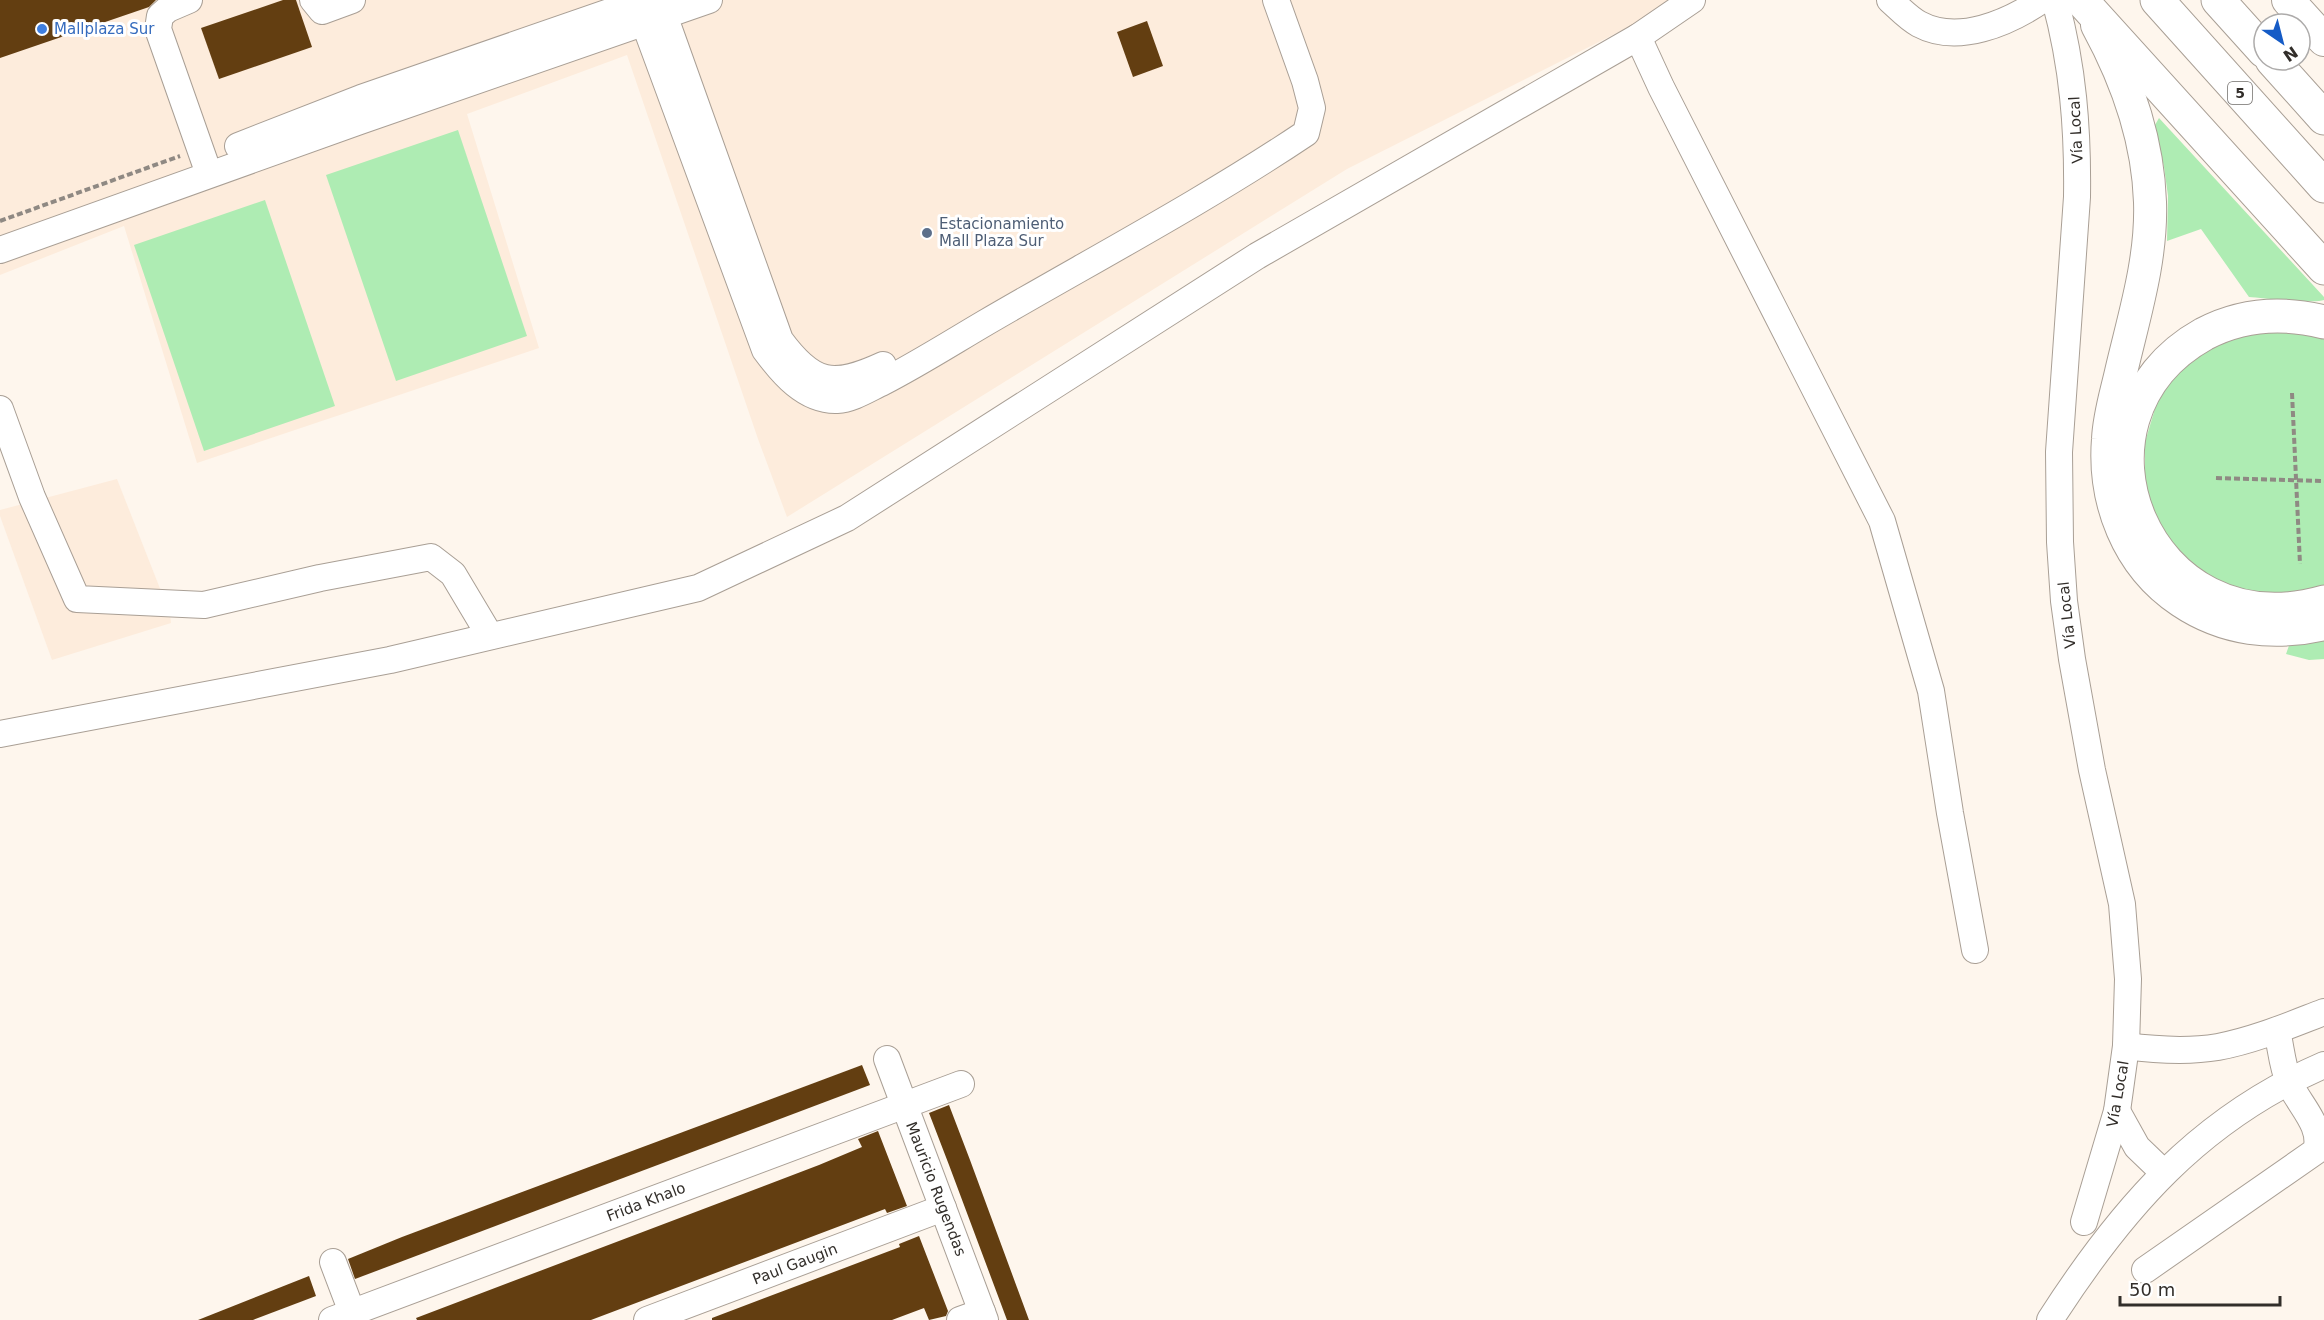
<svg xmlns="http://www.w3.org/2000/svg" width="2324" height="1320" font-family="'DejaVu Sans',sans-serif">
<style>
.built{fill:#fdecdc}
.green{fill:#aeecb3}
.building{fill:#633e11}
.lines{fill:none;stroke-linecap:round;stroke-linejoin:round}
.minor-casing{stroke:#a99f95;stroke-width:28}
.major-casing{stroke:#a99f95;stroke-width:34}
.highway-casing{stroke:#a99f95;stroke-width:35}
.path{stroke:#8f8983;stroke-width:4;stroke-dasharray:6 3;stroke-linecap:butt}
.minor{stroke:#fff;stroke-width:26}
.major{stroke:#fff;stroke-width:32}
.highway{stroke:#fff;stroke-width:33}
.shop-dot{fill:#3f7fe0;stroke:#fff;stroke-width:2}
.service-dot{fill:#5c6f8a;stroke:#fff;stroke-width:2}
.labels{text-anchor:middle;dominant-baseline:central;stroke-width:6;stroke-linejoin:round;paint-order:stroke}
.shield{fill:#fff;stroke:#706d6a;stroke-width:1.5}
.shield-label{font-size:14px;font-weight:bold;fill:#322e2a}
.shop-label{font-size:15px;fill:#366cbe;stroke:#fff;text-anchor:start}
.street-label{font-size:15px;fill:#322e2a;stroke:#fff}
.service-label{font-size:15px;fill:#4e5e75;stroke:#fff;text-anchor:start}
</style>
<rect width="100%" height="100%" fill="#fef6ed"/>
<!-- built -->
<g class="built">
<path d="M0 0H1682L1347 169 787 517 758 439 627 55 467 114 539 348 197 463 124 226 0 275Z"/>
<path d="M117 479 170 614 171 623 52 660 0 516V510Z"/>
</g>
<!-- green -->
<g class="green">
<path d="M2159 118 2324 297V300C2315 304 2263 298 2249 297L2201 229 2167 241 2168 196 2164 167 2155 125Z"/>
<path d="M458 130 527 336 396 381 326 175Z"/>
<path d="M265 200 335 406 204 451 134 245Z"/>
<path d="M2285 330 2324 337V587L2283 599 2212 581 2181 556 2154 516 2145 488V442L2157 402 2176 373 2224 338Z"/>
<path d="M2324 630V659L2309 660 2286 654 2291 640Z"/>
</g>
<!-- building -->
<g class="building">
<path d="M0 0H156L149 7 0 58Z"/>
<path d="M283 0H296L312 47 219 79 201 28Z"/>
<path d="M1147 21 1163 66 1133 77 1117 32Z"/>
<path d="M862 1065 870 1085 355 1279 348 1259 402 1237Z"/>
<path d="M949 1105 970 1160 1029 1320H1007L949 1165 929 1113Z"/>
<path d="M878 1131 907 1206 887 1213 885 1209 591 1320H417L416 1318 819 1165 862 1147 858 1139Z"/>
<path d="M919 1236 948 1311 946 1316 929 1320 924 1308 892 1320H712V1318L900 1247 899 1244Z"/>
<path d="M309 1276 316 1296 253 1320H198Z"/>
</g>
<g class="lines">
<!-- minor casing -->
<g class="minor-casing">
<g id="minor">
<path d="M189 0 168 9 160 16 158 29 209 174"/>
<path d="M313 0 322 11 352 0"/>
<path d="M635 0 634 3 644 22 765 350C782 373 805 401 837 400 853 399 868 389 883 382 918 364 951 343 985 323 1093 260 1203 202 1306 133L1312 108 1305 81 1276 0"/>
<path d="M656 0 664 15 780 340C813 385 833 388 883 365"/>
<path d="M1890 0C1899 8 1908 18 1919 24 1958 45 2008 23 2042 0"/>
<path d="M2055 0C2073 66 2078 129 2077 197L2059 452 2060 542 2064 601 2072 659 2092 770 2122 904 2128 979 2126 1046 2117 1111 2084 1222"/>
<path d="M1638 37 1661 87 1882 521 1931 691 1950 813 1975 950"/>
<path d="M238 146 361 98 644 0"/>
<path d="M0 250 360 121 709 0"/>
<path d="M0 409 32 497 77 599 204 605 320 578 431 557 453 574 490 636"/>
<path d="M0 734 390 660 698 588 847 518 1257 256 1638 37 1692 0"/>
<path d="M2126 1046C2156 1050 2188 1052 2218 1047 2255 1040 2290 1025 2324 1012"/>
<path d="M887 1059 985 1320"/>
<path d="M2117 1111 2137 1147 2164 1173"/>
<path d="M333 1262 355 1320"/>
<path d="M2145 1270 2316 1151C2324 1126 2298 1104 2289 1082 2282 1066 2281 1047 2277 1031"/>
<path d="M332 1320 961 1084"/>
<path d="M647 1320 943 1208"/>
<path d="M960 1320 982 1312"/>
<path d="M2050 1320C2122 1208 2199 1119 2324 1065"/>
</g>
</g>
<!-- major casing -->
<g class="major-casing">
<g id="major">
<path d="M2288 0 2324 40"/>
<path d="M2097 25C2127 80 2148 139 2150 202 2152 260 2134 316 2121 372 2116 394 2109 416 2108 439 2103 501 2127 565 2181 601 2224 630 2274 636 2324 624"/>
</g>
</g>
<!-- highway casing -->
<g class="highway-casing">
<g id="highway">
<path d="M2157 0 2324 186"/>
<path d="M2218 0 2264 51"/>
<path d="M2082 1 2324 268"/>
<path d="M2272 60 2324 118"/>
<path d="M2324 322C2284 312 2242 314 2204 334 2050 420 2147 653 2324 602"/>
</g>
</g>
<!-- path -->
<g class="path">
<path d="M0 221 180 156"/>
<path d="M2292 393 2300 564"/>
<path d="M2216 478 2324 481"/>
</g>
<!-- minor -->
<use href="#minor" class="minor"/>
<!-- major -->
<use href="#major" class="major"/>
<!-- highway -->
<use href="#highway" class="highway"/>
</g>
<!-- markers -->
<circle class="shop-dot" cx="42" cy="29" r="6"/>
<circle class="service-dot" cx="927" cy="233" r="6"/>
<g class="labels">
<!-- shield labels -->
<rect class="shield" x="2228" y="82" width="24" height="22" rx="4.5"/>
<g class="shield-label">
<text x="2240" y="93">5</text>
</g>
<!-- shop labels -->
<g class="shop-label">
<text x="54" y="29">Mallplaza Sur</text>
</g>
<!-- street labels -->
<g class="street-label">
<text transform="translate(2076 130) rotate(-93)">Vía Local</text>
<text transform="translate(2067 615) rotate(-96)">Vía Local</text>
<text transform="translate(2118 1094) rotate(-80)">Vía Local</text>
<text transform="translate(936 1189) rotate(69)">Mauricio Rugendas</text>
<text transform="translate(646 1202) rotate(-21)">Frida Khalo</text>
<text transform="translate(795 1264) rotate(-21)">Paul Gaugin</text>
</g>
<!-- service labels -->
<g class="service-label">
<text x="939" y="224">Estacionamiento<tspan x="939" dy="17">Mall Plaza Sur</tspan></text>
</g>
</g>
<!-- north arrow -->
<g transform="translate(2282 42) rotate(145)"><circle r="28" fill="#ffffff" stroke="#adabaa" stroke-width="1.5"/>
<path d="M0-4.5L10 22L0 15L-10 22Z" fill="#155bc6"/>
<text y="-9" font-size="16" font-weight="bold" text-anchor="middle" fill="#322e2a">N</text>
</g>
<!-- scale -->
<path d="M2120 1296v9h160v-9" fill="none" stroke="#322e2a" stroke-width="3"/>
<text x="2129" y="1296" font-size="18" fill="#322e2a" stroke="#ffffff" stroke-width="4.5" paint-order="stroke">50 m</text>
</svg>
